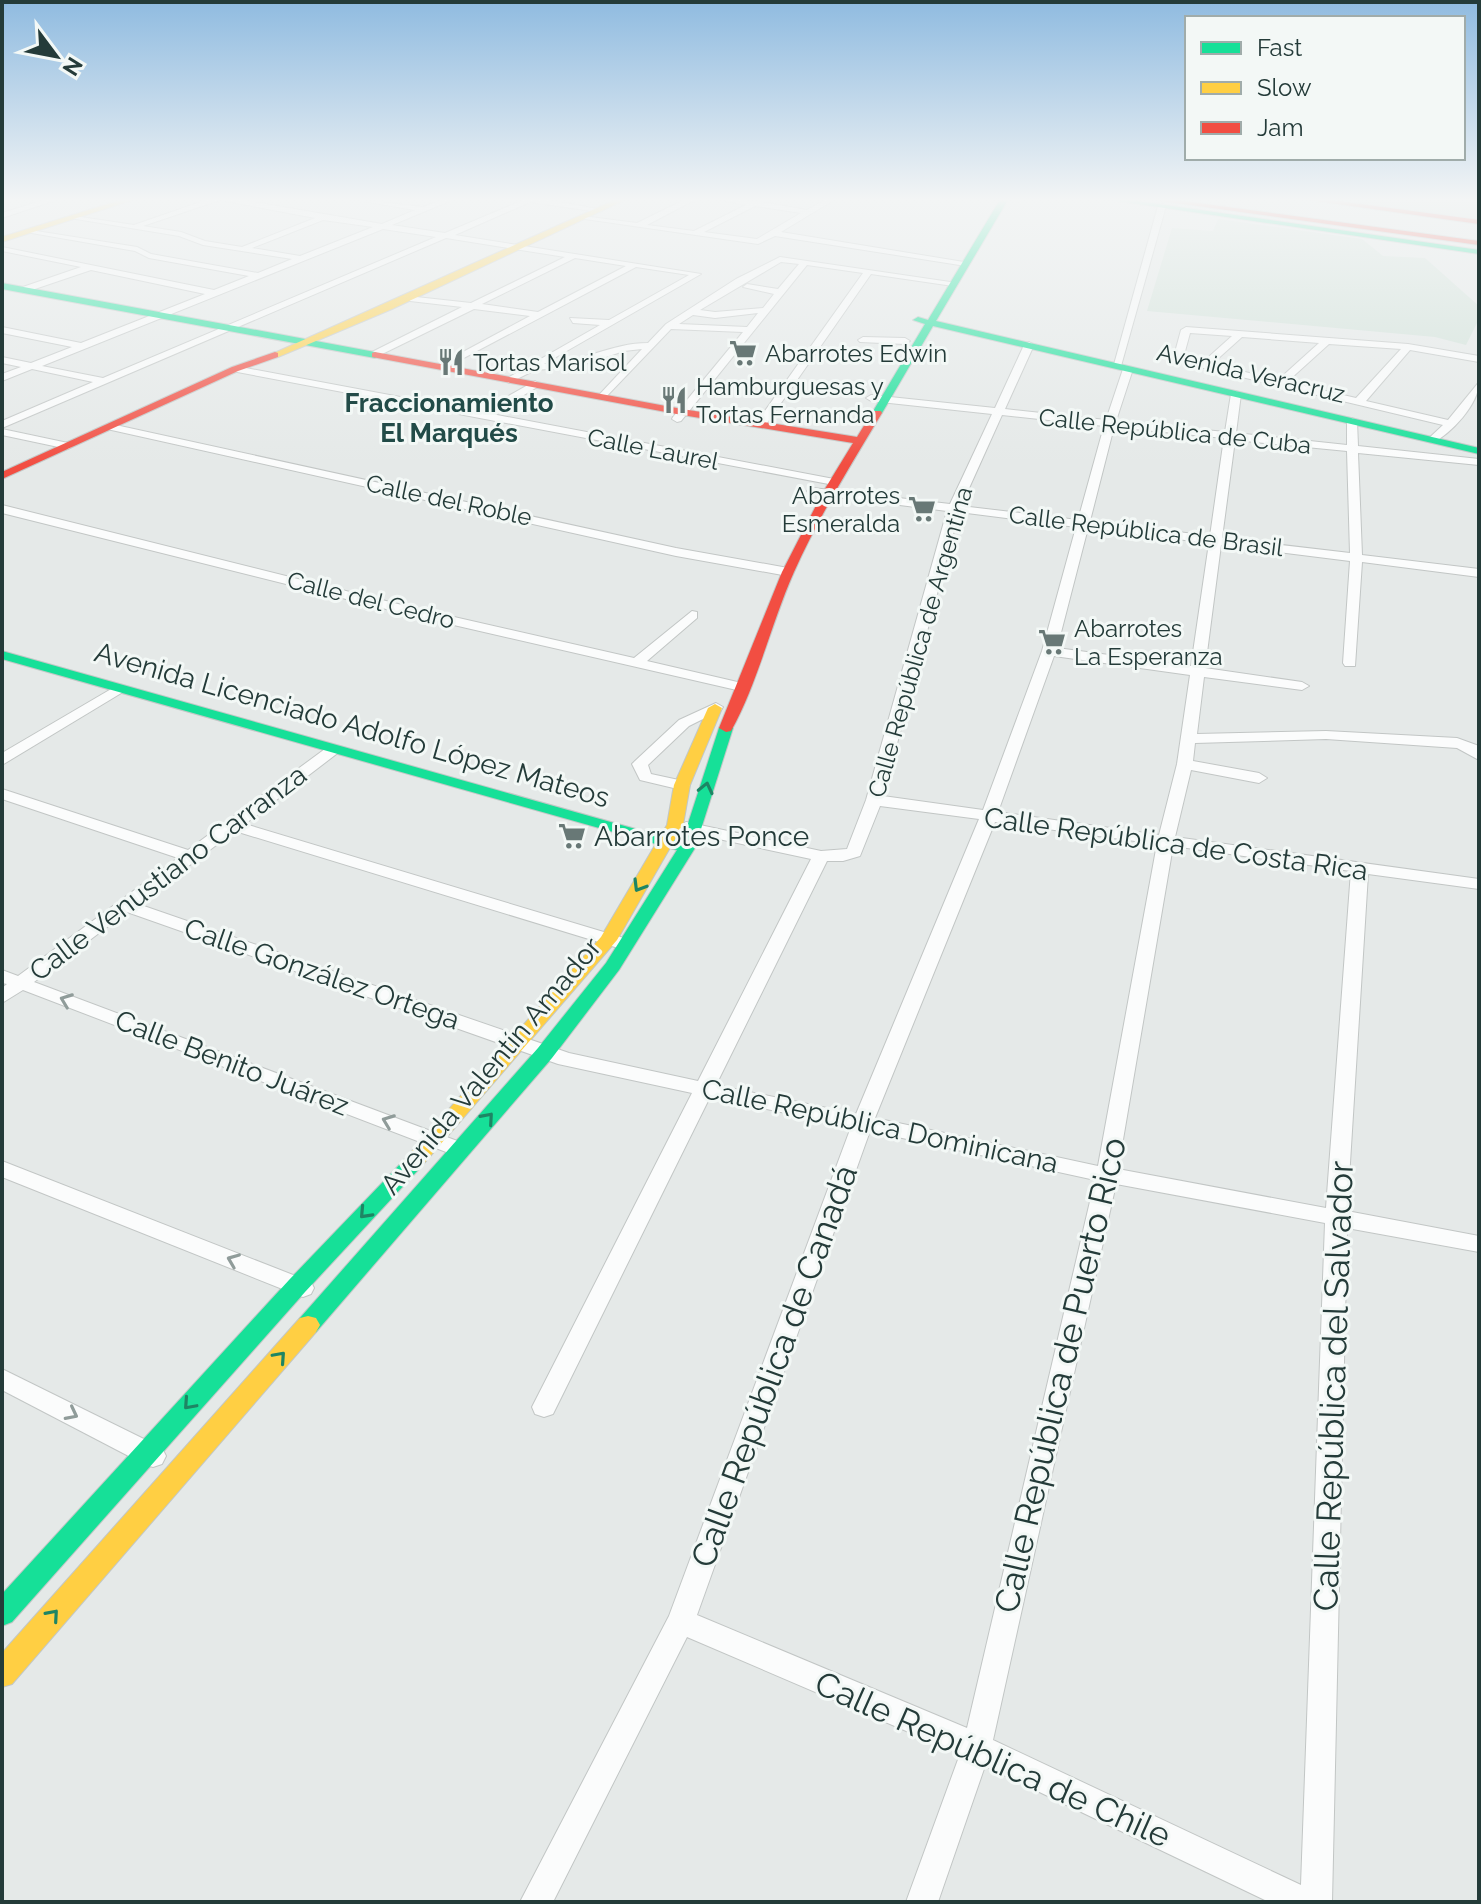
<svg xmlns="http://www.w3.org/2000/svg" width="1481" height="1904" font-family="Raleway,sans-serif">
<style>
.green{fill:#d0e1d8}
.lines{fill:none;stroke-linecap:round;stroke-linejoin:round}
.street-casing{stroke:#c2c6c5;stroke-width:2}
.fast-casing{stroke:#c2c7c6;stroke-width:2}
.slow-casing{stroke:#c2c7c6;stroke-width:2}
.jam-casing{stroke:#c2c7c6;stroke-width:2}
.street{fill:#fbfcfc;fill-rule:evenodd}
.fast{fill:#16e098;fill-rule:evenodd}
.slow{fill:#ffcf43;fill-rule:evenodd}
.jam{fill:#f24e42;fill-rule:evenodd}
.oneway{stroke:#1e8564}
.oneway2{stroke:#909c9a}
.labels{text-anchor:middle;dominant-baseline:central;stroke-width:6;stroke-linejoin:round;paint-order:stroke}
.far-poi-label{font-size:24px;fill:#243b39;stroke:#f3f8f6;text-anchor:start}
.far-street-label{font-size:24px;fill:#243b39;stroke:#f3f8f6}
.far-neighbourhood-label{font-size:26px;font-weight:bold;fill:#224b48;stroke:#f3f8f6}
.street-label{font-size:28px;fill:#243b39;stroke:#f3f8f6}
.poi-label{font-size:28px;fill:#243b39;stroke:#f3f8f6;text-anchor:start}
.near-street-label{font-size:34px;fill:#243b39;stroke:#f3f8f6}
</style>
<rect width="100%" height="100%" fill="#e5e9e8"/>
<!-- green -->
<g class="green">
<path d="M1320 198H1479V219Z"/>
<path d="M1218 219 1362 239 1383 256 1425 258 1479 306 1477 323 1466 345 1435 337 1147 311 1172 228 1213 231Z"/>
</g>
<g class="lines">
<!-- street casing -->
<g class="street-casing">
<g id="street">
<path d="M50 198H62L2 218V213Z"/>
<path d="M212 198H231L382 224 415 210 345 198 423 207 446 198H457L392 225 445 233 521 201 520 198H538L603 210 599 212 530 202 455 235 701 274 544 364C581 363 611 343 648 343L666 324 736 279 780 257 957 283 953 286 871 274 765 426H757V422L863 273 807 265 681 421 677 422 672 419 673 417 743 332 671 329 603 400 598 397 599 395 642 349 624 351 576 367 535 370 509 383 504 380 600 325 573 323 570 318 609 320 689 275 636 267 443 369 435 367 530 316 474 309 376 357H370V353L462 307 410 301 407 296 471 303 565 257 446 238 2 428V421L93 382 32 369 2 381V374L21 367 2 363V357L31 363 72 347 2 333V327L81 343 205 294 91 270 23 293 20 288 81 267 2 251V247L214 290 249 276 149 258 135 251 26 232 30 230 137 247 151 254 258 273 292 259 203 245 179 236 70 218 74 216 134 225ZM220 200 315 218 242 247 205 241 181 232 143 226ZM323 220 373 227 300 256 252 248ZM383 229 436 237 103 378 42 366ZM575 258 626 266 538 312 482 304ZM781 262 799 264 778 289 747 284 743 287 774 294 763 308 715 312 700 310ZM758 313 747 327 679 324 693 315 715 318Z"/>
<path d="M688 198H698L647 225 694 231 746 205 711 198 756 201 807 210 828 198H837L781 232 970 263 966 266 775 236 758 244 578 218 582 216 637 223ZM755 206 801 213 757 239 704 232Z"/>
<path d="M1162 204 1166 206 1121 366 1113 368 1158 206Z"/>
<path d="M1186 327 1408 344 1479 356V362L1410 350 1366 401 1448 420 1479 382C1479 404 1451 434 1432 443L1427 440 1443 425 1183 363 1174 356 1181 330ZM1190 333 1232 336 1203 362 1184 355ZM1242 337 1319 343 1278 380 1212 364ZM1329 344 1401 349 1356 398 1287 382Z"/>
<path d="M863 337 905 338 910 341 905 344 860 342 858 340Z"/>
<path d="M1029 342 1034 345 1005 409 1106 420 1123 369 1128 366 1133 369 1116 421 1225 432 1231 394 1236 391 1241 394 1236 433 1347 445V421L1352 418 1357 421 1358 446 1479 459V465L1358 453 1362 555 1479 569V577L1362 562 1355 666H1345L1343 663 1350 561 1221 545 1205 668 1302 682 1309 686 1302 690 1204 677 1197 734 1326 731 1457 738 1479 746V760L1457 748 1326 739 1195 743 1193 761 1259 773 1267 778 1259 783 1191 770 1175 837 1479 879V889L1368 874 1347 1211 1479 1236V1252L1347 1228 1332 1902H1269L985 1766 938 1902H906L960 1754 687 1637 553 1902H520L669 1616 851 1127 710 1097 553 1414 544 1417 535 1414 532 1407 692 1093 558 1064 127 912 34 982 468 1145 471 1150 468 1155H454L23 990 2 1003V988L7 984 2 983V970L18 976 178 858 2 799V789L188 850 329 746H339V752L245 824 627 939 630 943 627 947H615L235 831 138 904 569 1053 698 1081 811 859 686 832 678 827 686 822 821 851 847 849 866 800 947 511 813 494 807 491 813 488 950 504 992 414 871 401 866 398 871 395 995 408 1024 345ZM1002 415 1104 426 1078 520 961 506ZM1114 427 1224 438 1210 536 1090 521ZM1235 440 1347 451 1350 553 1222 538ZM959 512 1076 527 1042 651 983 810 883 796ZM1088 528 1209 543 1191 666 1057 648ZM1054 656 1190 675 1177 764 1159 835 998 812ZM880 806 979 819 856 1114 716 1085 827 861H843L860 856ZM995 822 1157 844 1098 1166 875 1118ZM1173 846 1351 871 1326 1208 1118 1169ZM870 1131 1095 1180 967 1728 697 1615ZM1116 1184 1325 1223 1301 1885 993 1740Z"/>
<path d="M235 366 480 412 535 381 540 384 539 386 492 414 834 479 840 482 834 485 232 371 230 369Z"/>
<path d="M111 424 676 548 788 568 794 572 788 576 676 556 107 429 106 427Z"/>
<path d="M2 429 68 443 73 446 68 449 2 435Z"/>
<path d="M2 505 406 606 634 658 692 611 697 612V618L647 661 746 684 748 687 741 691 406 614 2 513Z"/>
<path d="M118 685 123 686V692L2 765V753Z"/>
<path d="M716 703 723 707 721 710 689 726 648 765 651 774 688 782 690 785 688 788 682 790 640 780 632 764 635 761 679 720Z"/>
<path d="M2 1161 311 1282 314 1288 311 1294 303 1297 295 1294 2 1177Z"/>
<path d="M2 1369 162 1448 166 1456 162 1464 153 1467 144 1464 2 1390Z"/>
</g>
</g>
<!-- fast casing -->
<g class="fast-casing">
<g id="fast">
<path d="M1001 198H1009L936 321 1479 448V454L933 326 882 413 873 415 872 413 925 324 913 320 918 317 928 320Z"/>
<path d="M1097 198H1117L1479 250V254Z"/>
<path d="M2 283 375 352 380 355 375 358 2 289Z"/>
<path d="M2 651 682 842 719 728 726 724 733 728 695 848 619 970 552 1058 316 1332 308 1334 300 1332 296 1325 300 1318 538 1048 606 963 677 850 2 659Z"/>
<path d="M412 1156 419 1159 422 1164 419 1169 305 1292 12 1622 2 1626V1594L289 1280 405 1159Z"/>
</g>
</g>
<!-- slow casing -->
<g class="slow-casing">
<g id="slow">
<path d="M127 198H139L2 242V237Z"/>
<path d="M619 198H629L392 309 278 357 270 355Z"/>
<path d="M715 704 722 708 690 785 683 825 617 940 419 1169H405L402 1164 405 1159 601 937 667 825 674 785 708 708Z"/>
<path d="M308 1316 316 1318 320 1325 316 1332 12 1684 2 1687V1653L300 1318Z"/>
</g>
</g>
<!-- jam casing -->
<g class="jam-casing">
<g id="jam">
<path d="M1140 198H1161L1479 241V245Z"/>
<path d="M1295 198H1316L1479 220V224Z"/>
<path d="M275 352 278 353V357L238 371 2 479V472L232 367Z"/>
<path d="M375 352 682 409 857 437 873 411H881L882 413C852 463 819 516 794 572 772 621 757 685 731 731L726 732 719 728 782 572 823 492 853 443 682 415 372 357V353Z"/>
</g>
</g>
<!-- street -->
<use href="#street" class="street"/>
<!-- fast -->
<use href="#fast" class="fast"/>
<!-- slow -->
<use href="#slow" class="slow"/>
<!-- jam -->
<use href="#jam" class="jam"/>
</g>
<!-- one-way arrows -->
<defs><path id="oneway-chevron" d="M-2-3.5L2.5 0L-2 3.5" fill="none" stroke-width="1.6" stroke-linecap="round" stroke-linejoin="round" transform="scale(2)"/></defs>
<g class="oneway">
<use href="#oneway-chevron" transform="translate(706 788) rotate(-77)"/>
<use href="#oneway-chevron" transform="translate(639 886) rotate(121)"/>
<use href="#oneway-chevron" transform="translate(488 1118) rotate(-49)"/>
<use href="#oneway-chevron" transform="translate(365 1213) rotate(133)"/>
<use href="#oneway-chevron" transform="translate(280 1357) rotate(-48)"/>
<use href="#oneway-chevron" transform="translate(189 1404) rotate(132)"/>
<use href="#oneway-chevron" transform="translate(53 1615) rotate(-49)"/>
</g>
<g class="oneway2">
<use href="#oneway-chevron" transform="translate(66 1000) rotate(-159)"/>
<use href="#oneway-chevron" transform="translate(388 1121) rotate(-159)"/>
<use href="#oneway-chevron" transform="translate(233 1260) rotate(-158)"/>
<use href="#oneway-chevron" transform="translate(72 1414) rotate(27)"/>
</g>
<!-- sky -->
<linearGradient id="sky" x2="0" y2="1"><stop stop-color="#8fbbe0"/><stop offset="0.43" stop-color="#f3f5f5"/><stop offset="1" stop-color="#f3f5f5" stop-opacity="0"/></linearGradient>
<rect width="1481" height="465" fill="url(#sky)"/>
<!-- icons -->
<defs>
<g id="supermarket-bare" transform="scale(2.16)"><path d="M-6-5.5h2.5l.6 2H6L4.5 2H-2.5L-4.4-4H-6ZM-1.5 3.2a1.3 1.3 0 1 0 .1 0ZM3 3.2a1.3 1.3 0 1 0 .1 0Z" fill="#687876" stroke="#f3f8f6" stroke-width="2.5" paint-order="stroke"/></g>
<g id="restaurant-bare" transform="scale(2.16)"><path d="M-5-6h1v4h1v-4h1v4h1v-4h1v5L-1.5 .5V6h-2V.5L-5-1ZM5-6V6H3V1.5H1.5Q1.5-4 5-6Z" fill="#687876" stroke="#f3f8f6" stroke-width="2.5" paint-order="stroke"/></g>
</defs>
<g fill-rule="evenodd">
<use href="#supermarket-bare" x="743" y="353"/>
<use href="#restaurant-bare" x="451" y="362"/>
<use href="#restaurant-bare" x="674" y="400"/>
<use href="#supermarket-bare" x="922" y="509"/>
<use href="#supermarket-bare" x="1052" y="642"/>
<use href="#supermarket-bare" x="572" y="836"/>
</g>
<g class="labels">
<!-- far-poi labels -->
<g class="far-poi-label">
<text x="765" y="353">Abarrotes Edwin</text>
<text x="473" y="362">Tortas Marisol</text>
<text x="696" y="386">Hamburguesas y<tspan x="696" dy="28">Tortas Fernanda</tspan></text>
<text x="900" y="495" text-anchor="end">Abarrotes<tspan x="900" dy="28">Esmeralda</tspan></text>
<text x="1074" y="628">Abarrotes<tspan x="1074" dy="28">La Esperanza</tspan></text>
</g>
<!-- far-street labels -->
<g class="far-street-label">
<text transform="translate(1251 373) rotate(13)">Avenida Veracruz</text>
<text transform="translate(1175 431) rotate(6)">Calle República de Cuba</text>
<text transform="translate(653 449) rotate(11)">Calle Laurel</text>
<text transform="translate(449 500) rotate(12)">Calle del Roble</text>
<text transform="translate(1146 531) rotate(7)">Calle República de Brasil</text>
<text transform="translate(371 600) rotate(14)">Calle del Cedro</text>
<text transform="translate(920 642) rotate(-74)">Calle República de Argentina</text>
</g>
<!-- far-neighbourhood labels -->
<g class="far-neighbourhood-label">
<text x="449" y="403">Fraccionamiento<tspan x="449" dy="30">El Marqués</tspan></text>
</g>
<!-- street labels -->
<g class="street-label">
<text transform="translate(352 725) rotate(16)">Avenida Licenciado Adolfo López Mateos</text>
<text transform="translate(1176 844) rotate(8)">Calle República de Costa Rica</text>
<text transform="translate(168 873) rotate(-37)">Calle Venustiano Carranza</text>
<text transform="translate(322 974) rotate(19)">Calle González Ortega</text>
<text transform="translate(232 1063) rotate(21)">Calle Benito Juárez</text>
<text transform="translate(491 1066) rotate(-50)">Avenida Valentín Amador</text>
<text transform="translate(880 1126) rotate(12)">Calle República Dominicana</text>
</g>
<!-- poi labels -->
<g class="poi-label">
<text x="594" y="836">Abarrotes Ponce</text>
</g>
<!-- near-street labels -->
<g class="near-street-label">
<text transform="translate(774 1366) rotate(-70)">Calle República de Canadá</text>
<text transform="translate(1060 1375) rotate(-77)">Calle República de Puerto Rico</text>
<text transform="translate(1333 1386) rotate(-88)">Calle República del Salvador</text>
<text transform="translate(993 1759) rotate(24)">Calle República de Chile</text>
</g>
</g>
<!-- border -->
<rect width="1481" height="1904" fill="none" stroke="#243b39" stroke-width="8"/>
<!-- legend -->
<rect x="1185" y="16" width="280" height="144" fill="#f3f8f6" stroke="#a0acaa" stroke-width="2"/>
<rect x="1201" y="42" width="40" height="12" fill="#16e098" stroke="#a0acaa" stroke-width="2"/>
<text x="1257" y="56" font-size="24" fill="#243b39">Fast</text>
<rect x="1201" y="82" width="40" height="12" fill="#ffcf43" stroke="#a0acaa" stroke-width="2"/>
<text x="1257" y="96" font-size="24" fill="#243b39">Slow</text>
<rect x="1201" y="122" width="40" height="12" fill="#f24e42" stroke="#a0acaa" stroke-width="2"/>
<text x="1257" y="136" font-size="24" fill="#243b39">Jam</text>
<!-- north arrow -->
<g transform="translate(56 56) rotate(122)" stroke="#f3f8f6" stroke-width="6" paint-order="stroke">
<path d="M0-6L14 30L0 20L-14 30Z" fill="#243b39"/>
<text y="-12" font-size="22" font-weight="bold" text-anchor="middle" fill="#243b39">N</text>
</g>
</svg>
